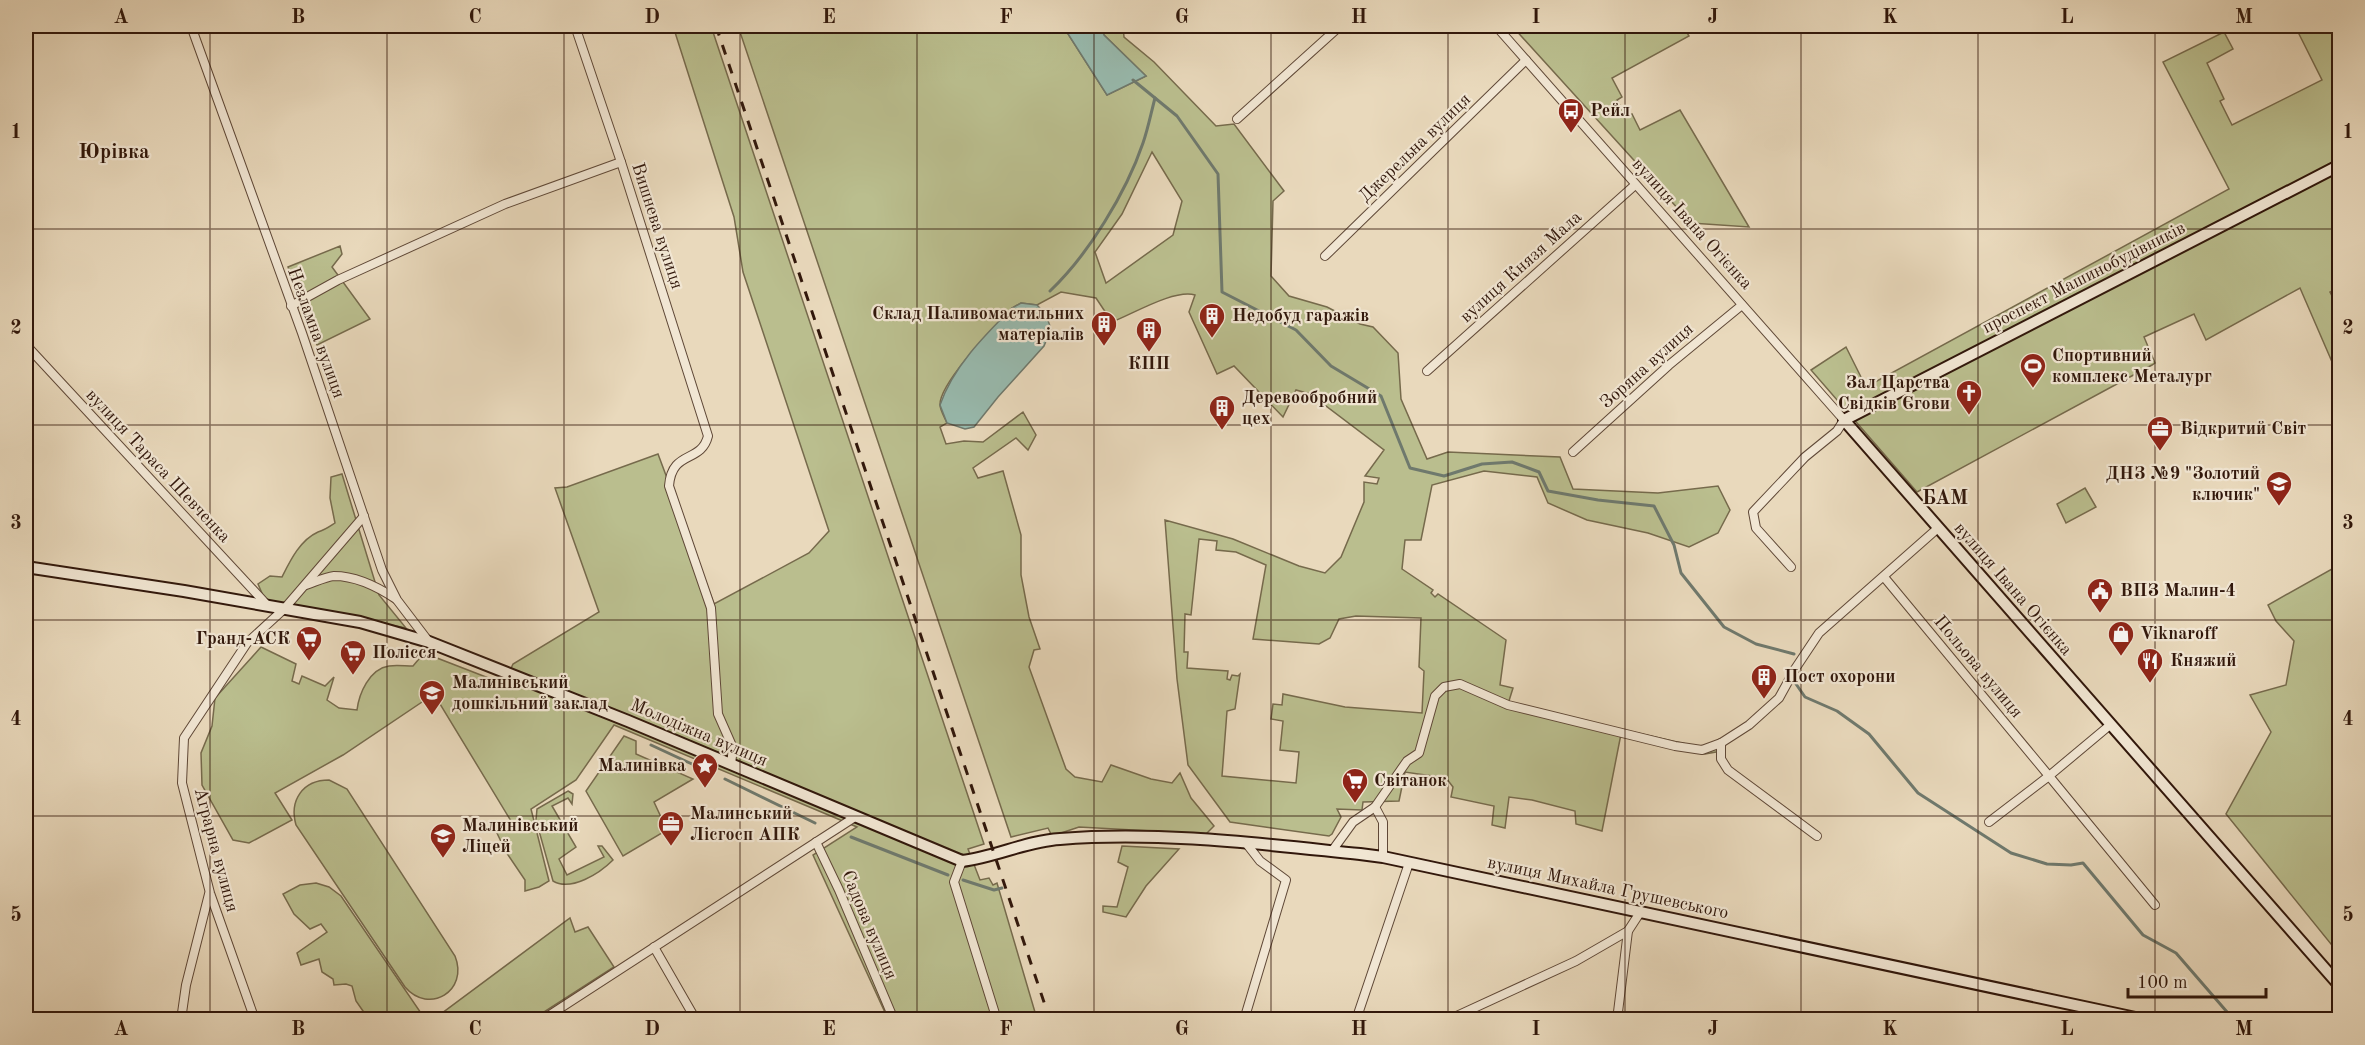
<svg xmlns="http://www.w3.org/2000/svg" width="2365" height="1045" font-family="'Old Standard TT',serif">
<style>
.green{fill:#babe8e;stroke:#766a4c;stroke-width:1.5;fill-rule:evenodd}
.water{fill:#98baae;stroke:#6f796d;stroke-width:1.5}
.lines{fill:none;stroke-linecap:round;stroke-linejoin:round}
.stream{stroke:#6f796d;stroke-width:3}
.street-casing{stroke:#5f4837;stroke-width:10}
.secondary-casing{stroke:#31170b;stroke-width:14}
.street{stroke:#f1e6d3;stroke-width:8}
.secondary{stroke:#f1e6d3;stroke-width:10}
.rail{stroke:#31170b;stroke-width:3;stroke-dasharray:10 10;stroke-linecap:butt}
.grid{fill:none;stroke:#31170b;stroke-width:1.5;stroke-opacity:0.55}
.labels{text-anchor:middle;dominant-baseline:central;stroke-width:4.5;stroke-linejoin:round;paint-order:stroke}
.poi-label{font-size:18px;font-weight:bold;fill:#31170b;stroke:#f1e6d3;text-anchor:start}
.street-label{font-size:18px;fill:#31170b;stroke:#f1e6d3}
.neighbourhood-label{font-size:20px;font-weight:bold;fill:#31170b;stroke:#f1e6d3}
.quarter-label{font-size:21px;font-weight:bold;fill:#31170b;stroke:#f1e6d3}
.neatline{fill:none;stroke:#31170b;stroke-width:2}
.grid-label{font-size:20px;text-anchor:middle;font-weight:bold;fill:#31170b}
</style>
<rect width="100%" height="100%" fill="#e9d9bc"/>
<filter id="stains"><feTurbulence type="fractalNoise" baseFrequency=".00333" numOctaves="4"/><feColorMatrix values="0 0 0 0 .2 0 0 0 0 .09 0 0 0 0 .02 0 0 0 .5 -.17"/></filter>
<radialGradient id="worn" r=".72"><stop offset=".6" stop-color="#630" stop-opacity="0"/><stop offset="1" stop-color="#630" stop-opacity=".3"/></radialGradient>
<!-- green -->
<g class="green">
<path d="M673 26H711L984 844 968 849 980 880 989 878 993 885 997 883 1037 1019H888L813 855 857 827 614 725 576 780 531 809 549 881 539 887 525 891V880L506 852 496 831 511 821 434 694 343 755 275 793 292 820 249 843 233 840 202 785 201 753 212 726 215 698 261 647 296 664 292 681 299 684 302 676 325 686 334 677 327 700 339 708 357 710C359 694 369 669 389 666 396 665 405 666 413 666L424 653 504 684 513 664 599 612 555 488 567 487 658 454 714 604 809 553 829 531 743 272 734 217Z"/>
<path d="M738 26H1063L1107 95 1146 76 1104 35 1101 26H1123L1124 37 1154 62 1216 126 1234 124 1284 191 1273 201 1271 276 1289 296 1327 307 1360 324 1373 327 1398 353 1401 399 1427 459 1448 452 1560 457 1573 489 1658 493 1718 486 1730 510 1718 533 1689 547 1648 533 1587 520 1548 503 1537 477 1484 471 1432 485 1421 540H1405L1402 569 1433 590 1431 593 1435 597 1438 594 1506 640 1500 685 1513 688 1508 704 1695 746H1707L1730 739 1716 752 1705 754 1621 734 1602 831 1576 824 1575 811 1532 800 1509 797 1505 828 1492 825 1494 806 1451 797 1453 787 1446 778 1405 772 1399 801 1363 802 1362 810 1337 809 1341 817 1332 834 1329 836 1230 822 1188 765 1177 679 1165 520 1233 539 1299 566 1325 573 1341 557 1364 502V482L1377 484 1379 478 1365 476 1384 450 1310 394 1296 390 1283 417 1234 366 1217 374 1189 312 1195 295C1174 289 1133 314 1112 322L1096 298 1061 292 1037 305 1021 303 1012 308C996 325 939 383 940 405 940 410 945 418 947 423L940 427 946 444 964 441 983 442 1023 412 1036 435 1028 450 1016 438 973 468 978 478 1003 471 1021 535V575L1029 617 1040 649 1034 650 1029 667 1066 769 1075 777 1102 782 1111 765 1151 779 1172 783 1180 773 1191 798 1214 826 1206 834 1079 827 1052 836 1048 828 1011 837ZM1152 152 1182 201 1173 235 1106 283 1095 252 1122 214ZM1199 539 1217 541 1216 550 1236 552 1266 565 1253 639 1319 644 1330 638 1339 619 1356 616 1421 618 1419 667 1424 671 1422 713 1345 707 1283 694 1282 705 1273 704 1271 719 1283 721 1280 750 1299 752 1296 783 1222 776 1227 711 1235 709 1240 674 1238 676 1232 675 1230 680 1227 679 1228 671 1187 668 1188 652H1184L1185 614 1191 615Z"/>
<path d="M1512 26H1683L1689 36 1612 78 1622 97 1617 100 1626 117 1632 114 1640 130 1680 110 1749 227 1691 223Z"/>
<path d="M2295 26H2339L2340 287 2330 292 2339 309V378L2300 288 2206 340 2194 314 2144 337 2155 363 2152 365 1917 492 1811 370 1846 347 1866 387 2229 189 2163 62 2224 32 2233 49 2207 63 2224 99 2220 101 2232 125 2322 80Z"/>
<path d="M340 246 342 254 332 267 370 319 317 345 288 267Z"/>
<path d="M342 474 379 595 406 628 265 600 258 584 270 576 282 577C290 561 300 540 318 532 325 530 329 527 335 523L330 498 331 477Z"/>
<path d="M2085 488 2096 507 2066 523 2057 504Z"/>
<path d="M2339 565V954L2226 814 2271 732 2250 695 2286 685 2294 641 2276 621 2268 605Z"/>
<path d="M624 736 636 741V754L693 779 654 802 667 830 623 856 586 791Z"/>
<path d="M329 780 347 789 455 956C469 991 429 1015 405 987L296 825C289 800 303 780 329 780Z"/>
<path d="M568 791 573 794 572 804 568 798 552 806 576 847 559 859 567 875 604 857 598 846H602L613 860C600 873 571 892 553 881L536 820 537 809Z"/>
<path d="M1122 846 1179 849 1146 886 1126 917 1103 912V906L1117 907 1128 867 1118 862Z"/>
<path d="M316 883 329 887 341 896 425 1019H351L357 1017 363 1011 356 1001 352 986 346 984 334 985 333 979 322 972 319 959 301 965 297 953 327 932 321 924 310 929 294 914 283 894 300 885Z"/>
<path d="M570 918 575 932 588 927 614 967 533 1019H434Z"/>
</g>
<!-- water -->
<g class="water">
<path d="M1063 26H1101L1104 35 1146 76 1107 95Z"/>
<path d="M1021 303 1037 305 1046 315 1051 329 1044 346 998 397 974 427 965 429 947 423 940 405C953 367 984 336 1012 308Z"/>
</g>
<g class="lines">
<!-- stream -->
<g class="stream">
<path d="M1133 80 1177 116 1218 174 1222 292 1296 330 1331 366 1381 396 1410 468 1444 476 1482 464 1512 462 1539 472 1548 491 1598 500 1654 506 1674 545 1681 573 1724 627 1756 644 1794 654"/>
<path d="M1050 291C1088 255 1126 193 1143 143 1148 129 1151 113 1155 98"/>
<path d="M1801 673 1796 684 1805 697 1837 711 1869 734 1918 793 2011 853 2047 864 2071 865 2083 863 2143 935 2176 953 2234 1020"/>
<path d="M651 745 692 764"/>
<path d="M725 779 815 823"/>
<path d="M851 837 948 875"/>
<path d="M963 880 994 890 1002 888"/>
</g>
<!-- street casing -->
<g class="street-casing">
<g id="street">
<path d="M191 26 302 333 382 570 397 600 429 642"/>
<path d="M575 26 621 162 708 436C701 464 672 449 669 486L711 608 718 714 733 748 731 764"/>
<path d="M1496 26 1844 420 1837 431 1805 457 1753 512 1756 528 1791 567"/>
<path d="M1237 119 1340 26"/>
<path d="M1325 256 1526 60"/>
<path d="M291 306 338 280 505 204 621 162"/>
<path d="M26 345 267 605"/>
<path d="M1427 371 1635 185"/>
<path d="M1573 452 1669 365 1742 305"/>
<path d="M1884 577 2049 776 2110 725"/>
<path d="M306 585C315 582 325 577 334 576 356 576 378 587 396 599"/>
<path d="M1375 807 1383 822V857"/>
<path d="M1989 822 2049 776 2155 905"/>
<path d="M1817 836 1728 770 1721 759V743L1749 725 1779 698 1795 669 1819 633 1938 528"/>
<path d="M816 842 839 890 894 1020"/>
<path d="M1332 851 1353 822 1375 807 1407 761 1419 753 1435 696 1444 687 1460 684 1508 705 1675 746 1702 750 1721 743"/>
<path d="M962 861 954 882 997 1020"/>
<path d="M654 947 696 1020"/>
<path d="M181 1020 186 985 209 894"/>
<path d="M255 1020 210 893 182 783 184 738 247 643 284 609 364 516"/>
<path d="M542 1020 855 817"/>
<path d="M1244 1020 1286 880 1260 861 1246 843"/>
<path d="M1356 1020 1409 863"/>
<path d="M1448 1020 1576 961 1628 931"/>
<path d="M1617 1020 1628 931 1641 911"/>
</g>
</g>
<!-- secondary casing -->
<g class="secondary-casing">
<g id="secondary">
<path d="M2340 165 1844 420 2340 986"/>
<path d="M26 567 184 591 360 622 429 642 628 721 962 861C996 857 1026 841 1060 839 1160 831 1261 844 1360 854L1383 857 2145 1020"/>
</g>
</g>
<!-- street -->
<use href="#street" class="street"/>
<!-- secondary -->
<use href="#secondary" class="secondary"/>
<!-- rail -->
<path class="rail" d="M716 26 1050 1020"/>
</g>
<!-- grid -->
<path class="grid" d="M210 26V1020M387 26V1020M564 26V1020M740 26V1020M917 26V1020M1094 26V1020M1271 26V1020M1448 26V1020M1625 26V1020M1801 26V1020M1978 26V1020M2155 26V1020M26 229H2340M26 425H2340M26 620H2340M26 816H2340"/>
<!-- icons -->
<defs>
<g id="bus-pin" transform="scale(1.35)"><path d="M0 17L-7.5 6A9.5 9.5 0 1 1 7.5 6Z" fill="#8f2418" stroke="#f1e6d3"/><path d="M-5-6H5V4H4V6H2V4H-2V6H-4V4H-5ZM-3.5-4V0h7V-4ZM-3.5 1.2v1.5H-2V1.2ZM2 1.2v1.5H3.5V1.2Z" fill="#fff"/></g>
<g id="building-pin" transform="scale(1.35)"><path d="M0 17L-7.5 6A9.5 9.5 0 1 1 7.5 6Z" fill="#8f2418" stroke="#f1e6d3"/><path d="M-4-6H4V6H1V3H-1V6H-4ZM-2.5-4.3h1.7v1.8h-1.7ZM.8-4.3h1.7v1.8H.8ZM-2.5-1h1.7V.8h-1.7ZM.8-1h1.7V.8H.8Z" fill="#fff"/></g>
<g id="stadium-pin" transform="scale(1.35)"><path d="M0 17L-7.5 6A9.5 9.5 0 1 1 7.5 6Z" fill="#8f2418" stroke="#f1e6d3"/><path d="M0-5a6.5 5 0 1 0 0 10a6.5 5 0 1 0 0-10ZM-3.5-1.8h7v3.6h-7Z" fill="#fff"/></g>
<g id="church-pin" transform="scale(1.35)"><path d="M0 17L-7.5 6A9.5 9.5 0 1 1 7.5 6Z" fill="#8f2418" stroke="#f1e6d3"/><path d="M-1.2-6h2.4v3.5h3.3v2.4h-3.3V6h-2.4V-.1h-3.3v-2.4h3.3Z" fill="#fff"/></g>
<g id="office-pin" transform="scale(1.35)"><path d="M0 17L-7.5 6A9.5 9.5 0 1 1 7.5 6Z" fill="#8f2418" stroke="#f1e6d3"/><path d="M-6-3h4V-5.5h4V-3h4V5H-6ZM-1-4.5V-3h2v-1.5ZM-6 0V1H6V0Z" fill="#fff"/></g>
<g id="school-pin" transform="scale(1.35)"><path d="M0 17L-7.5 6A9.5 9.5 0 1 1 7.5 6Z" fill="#8f2418" stroke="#f1e6d3"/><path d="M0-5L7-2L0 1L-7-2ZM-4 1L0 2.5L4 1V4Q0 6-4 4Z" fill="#fff"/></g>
<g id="civic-pin" transform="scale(1.35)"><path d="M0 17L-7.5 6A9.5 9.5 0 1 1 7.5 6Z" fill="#8f2418" stroke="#f1e6d3"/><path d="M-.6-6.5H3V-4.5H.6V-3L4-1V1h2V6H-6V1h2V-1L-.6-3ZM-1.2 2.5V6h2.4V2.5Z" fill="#fff"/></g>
<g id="shop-pin" transform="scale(1.35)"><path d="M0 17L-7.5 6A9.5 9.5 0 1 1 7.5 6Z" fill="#8f2418" stroke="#f1e6d3"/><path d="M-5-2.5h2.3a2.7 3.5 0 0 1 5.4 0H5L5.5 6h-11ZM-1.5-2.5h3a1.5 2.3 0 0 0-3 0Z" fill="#fff"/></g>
<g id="supermarket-pin" transform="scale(1.35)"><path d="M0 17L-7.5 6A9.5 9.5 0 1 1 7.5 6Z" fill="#8f2418" stroke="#f1e6d3"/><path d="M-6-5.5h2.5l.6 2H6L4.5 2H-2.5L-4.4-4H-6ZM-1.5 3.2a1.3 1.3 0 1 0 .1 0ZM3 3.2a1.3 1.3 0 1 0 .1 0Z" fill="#fff"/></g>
<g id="restaurant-pin" transform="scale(1.35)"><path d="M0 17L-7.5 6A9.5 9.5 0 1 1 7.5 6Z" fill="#8f2418" stroke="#f1e6d3"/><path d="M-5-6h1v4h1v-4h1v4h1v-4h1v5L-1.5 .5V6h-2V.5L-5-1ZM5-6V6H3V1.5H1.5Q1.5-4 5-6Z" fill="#fff"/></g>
<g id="sight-pin" transform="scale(1.35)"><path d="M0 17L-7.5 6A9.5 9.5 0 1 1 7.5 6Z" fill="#8f2418" stroke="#f1e6d3"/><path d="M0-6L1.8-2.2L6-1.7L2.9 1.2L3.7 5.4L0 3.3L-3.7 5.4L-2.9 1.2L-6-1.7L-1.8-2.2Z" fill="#fff"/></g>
</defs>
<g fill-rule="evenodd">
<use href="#bus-pin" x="1571" y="111"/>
<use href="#building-pin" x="1212" y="316"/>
<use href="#building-pin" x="1104" y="324"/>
<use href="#building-pin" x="1149" y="330"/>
<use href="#stadium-pin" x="2033" y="366"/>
<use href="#church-pin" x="1969" y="393"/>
<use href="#building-pin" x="1222" y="408"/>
<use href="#office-pin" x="2160" y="429"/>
<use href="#school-pin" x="2279" y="484"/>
<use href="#civic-pin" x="2100" y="591"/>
<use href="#shop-pin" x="2121" y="634"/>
<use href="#supermarket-pin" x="309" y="639"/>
<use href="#supermarket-pin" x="353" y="653"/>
<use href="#restaurant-pin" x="2150" y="661"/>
<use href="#building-pin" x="1764" y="677"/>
<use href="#school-pin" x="432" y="693"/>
<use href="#sight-pin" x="705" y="766"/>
<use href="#supermarket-pin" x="1355" y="781"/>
<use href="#office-pin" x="671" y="824"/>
<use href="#school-pin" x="443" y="836"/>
</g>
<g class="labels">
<!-- poi labels -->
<g class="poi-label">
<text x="1590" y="111">Рейл</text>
<text x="1084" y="314" text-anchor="end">Склад Паливомастильних<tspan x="1084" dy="21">матеріалів</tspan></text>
<text x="1232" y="316">Недобуд гаражів</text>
<text x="2052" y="356">Спортивний<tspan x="2052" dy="21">комплекс Металург</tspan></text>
<text x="1149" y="364" text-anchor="middle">КПП</text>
<text x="1950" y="383" text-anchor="end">Зал Царства<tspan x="1950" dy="21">Свідків Єгови</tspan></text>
<text x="1242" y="398">Деревообробний<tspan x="1242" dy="21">цех</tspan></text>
<text x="2180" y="429">Відкритий Світ</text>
<text x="2260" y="474" text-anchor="end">ДНЗ №9 "Золотий<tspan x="2260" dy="21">ключик"</tspan></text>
<text x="2120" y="591">ВПЗ Малин-4</text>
<text x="2140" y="634">Viknaroff</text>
<text x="290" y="639" text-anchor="end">Гранд-АСК</text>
<text x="372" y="653">Полісся</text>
<text x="2170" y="661">Княжий</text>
<text x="1784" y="677">Пост охорони</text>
<text x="452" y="683">Малинівський<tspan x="452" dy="21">дошкільний заклад</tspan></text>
<text x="686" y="766" text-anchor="end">Малинівка</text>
<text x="1374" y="781">Світанок</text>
<text x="690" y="814">Малинський<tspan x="690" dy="21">Лісгосп АПК</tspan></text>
<text x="462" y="826">Малинівський<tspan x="462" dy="21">Ліцей</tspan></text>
</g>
<!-- street labels -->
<g class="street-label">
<text transform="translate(1415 148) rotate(-44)">Джерельна вулиця</text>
<text transform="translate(1692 224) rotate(48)">вулиця Івана Огієнка</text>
<text transform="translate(657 226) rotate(72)">Вишнева вулиця</text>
<text transform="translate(1521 267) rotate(-42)">вулиця Князя Мала</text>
<text transform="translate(2084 278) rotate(-27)">проспект Машинобудівників</text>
<text transform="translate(316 333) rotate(70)">Незламна вулиця</text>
<text transform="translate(1647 366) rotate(-42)">Зоряна вулиця</text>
<text transform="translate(158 466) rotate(47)">вулиця Тараса Шевченка</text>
<text transform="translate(2013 589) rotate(49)">вулиця Івана Огієнка</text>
<text transform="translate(1978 667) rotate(50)">Польова вулиця</text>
<text transform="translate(699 733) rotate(23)">Молодіжна вулиця</text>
<text transform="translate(216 850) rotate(75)">Аграрна вулиця</text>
<text transform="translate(1608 888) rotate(12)">вулиця Михайла Грушевського</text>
<text transform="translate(869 925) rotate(67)">Садова вулиця</text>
</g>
<!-- neighbourhood labels -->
<g class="neighbourhood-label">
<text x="1945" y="499">БАМ</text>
</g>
<!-- quarter labels -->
<g class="quarter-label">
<text x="114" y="152">Юрівка</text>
</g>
</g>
<!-- margin -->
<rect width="2365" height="1045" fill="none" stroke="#e9d9bc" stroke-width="66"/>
<!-- scale -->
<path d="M2128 988v9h138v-9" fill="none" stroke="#31170b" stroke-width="3"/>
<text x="2137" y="988" font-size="18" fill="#31170b" stroke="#f1e6d3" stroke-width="4.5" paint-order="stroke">100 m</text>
<rect x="33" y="33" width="2299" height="979" class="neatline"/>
<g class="grid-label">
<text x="121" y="23">A</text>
<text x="298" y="23">B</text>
<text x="475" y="23">C</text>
<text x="652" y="23">D</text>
<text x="829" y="23">E</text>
<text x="1006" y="23">F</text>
<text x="1182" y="23">G</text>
<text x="1359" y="23">H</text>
<text x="1536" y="23">I</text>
<text x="1713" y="23">J</text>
<text x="1890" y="23">K</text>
<text x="2067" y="23">L</text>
<text x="2244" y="23">M</text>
<text x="16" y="138">1</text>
<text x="2348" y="138">1</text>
<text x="16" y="334">2</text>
<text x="2348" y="334">2</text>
<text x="16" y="529">3</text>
<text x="2348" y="529">3</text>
<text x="16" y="725">4</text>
<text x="2348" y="725">4</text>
<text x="16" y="921">5</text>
<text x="2348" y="921">5</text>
<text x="121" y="1035">A</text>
<text x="298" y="1035">B</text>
<text x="475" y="1035">C</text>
<text x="652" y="1035">D</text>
<text x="829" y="1035">E</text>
<text x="1006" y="1035">F</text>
<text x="1182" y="1035">G</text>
<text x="1359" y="1035">H</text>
<text x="1536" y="1035">I</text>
<text x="1713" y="1035">J</text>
<text x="1890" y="1035">K</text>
<text x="2067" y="1035">L</text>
<text x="2244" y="1035">M</text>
</g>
<rect width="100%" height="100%" filter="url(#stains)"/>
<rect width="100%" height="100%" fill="url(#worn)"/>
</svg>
